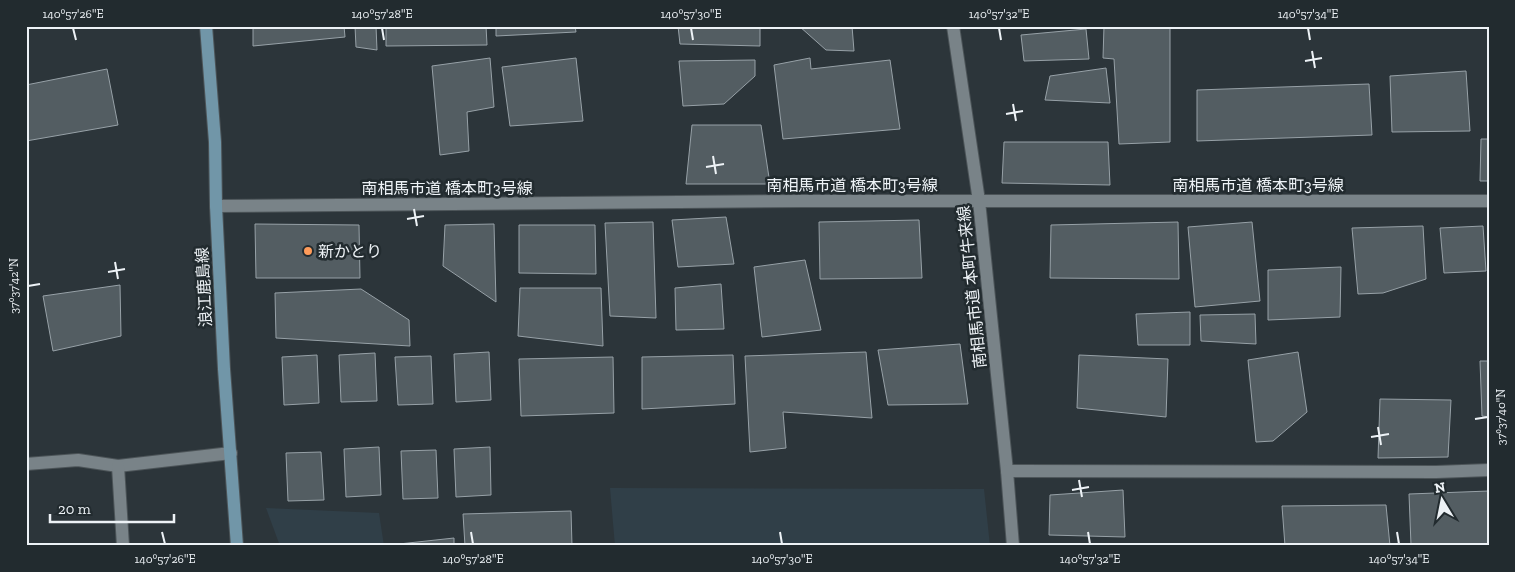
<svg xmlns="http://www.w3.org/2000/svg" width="1515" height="572" font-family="'Zilla Slab','Noto Sans JP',serif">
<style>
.built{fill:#303f48}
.building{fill:#535d62;stroke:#97a1a7}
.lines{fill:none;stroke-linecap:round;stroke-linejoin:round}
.lane-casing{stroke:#4c5458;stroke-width:14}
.street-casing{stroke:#4c5458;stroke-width:14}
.secondary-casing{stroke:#4c5458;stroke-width:14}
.lane{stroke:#798388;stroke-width:12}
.street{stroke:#798388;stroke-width:12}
.secondary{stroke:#7196a8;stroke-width:12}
.ticks{fill:none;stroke:#edf2f6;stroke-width:2}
.poi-dot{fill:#ff9b5a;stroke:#222b2f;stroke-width:2}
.labels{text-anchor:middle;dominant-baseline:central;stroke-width:5;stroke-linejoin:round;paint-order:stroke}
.street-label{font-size:16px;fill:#edf2f6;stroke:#222b2f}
.poi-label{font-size:16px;fill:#edf2f6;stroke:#222b2f;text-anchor:start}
.neatline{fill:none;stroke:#edf2f6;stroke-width:2}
.ticks-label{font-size:12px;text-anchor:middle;fill:#edf2f6}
</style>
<rect width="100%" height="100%" fill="#2c353a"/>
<!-- built -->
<g class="built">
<path d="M610 488 984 489 990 546H615Z"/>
<path d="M266 508 379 513 384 546H280Z"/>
</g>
<!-- building -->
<g class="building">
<path d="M253 26H344L345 37 253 46Z"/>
<path d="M355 26H376L377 50 356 47Z"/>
<path d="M386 26H486L487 45 386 46Z"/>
<path d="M496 26H575L576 32 496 36Z"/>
<path d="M678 26H760V46L680 44Z"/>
<path d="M799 26H852L854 51 826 50Z"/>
<path d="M1104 26H1170V142L1119 144 1114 59 1103 58Z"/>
<path d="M1086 29 1089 59 1024 61 1021 35Z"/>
<path d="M490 58 494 107 467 112 469 151 440 155 432 66Z"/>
<path d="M576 58 583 121 510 126 502 67Z"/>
<path d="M810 58 811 69 890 60 900 129 783 139 774 65Z"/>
<path d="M755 60V76L724 104 683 106 679 61Z"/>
<path d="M1106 68 1110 103 1045 100 1050 76Z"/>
<path d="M107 69 118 125 26 141V85Z"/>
<path d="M1466 71 1470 131 1392 132 1390 76Z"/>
<path d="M1369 84 1372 135 1197 141V90Z"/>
<path d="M692 125H761L770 184H686Z"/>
<path d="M1481 139H1489V181H1480Z"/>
<path d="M1004 142H1108L1110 185 1002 183Z"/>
<path d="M726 217 734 264 678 267 672 220Z"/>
<path d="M919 220 922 278 820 279 819 222Z"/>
<path d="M653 222 656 318 610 316 605 223Z"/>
<path d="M1178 222 1179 279 1050 278 1051 225Z"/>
<path d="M1252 222 1260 301 1195 307 1188 227Z"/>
<path d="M255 224 359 225 360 278H256Z"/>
<path d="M494 224 496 302 443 266 445 225Z"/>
<path d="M519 225H595L596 274 519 273Z"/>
<path d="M1423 226 1426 279 1383 293 1358 294 1352 228Z"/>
<path d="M1483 226 1486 271 1444 273 1440 228Z"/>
<path d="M805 260 821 330 762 337 754 267Z"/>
<path d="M1341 267 1340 317 1268 320V270Z"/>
<path d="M721 284 724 329 676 330 675 288Z"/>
<path d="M120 285 121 336 53 351 43 296Z"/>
<path d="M520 288H601L603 346 518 336Z"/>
<path d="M361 289 409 320 410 346 276 338 275 293Z"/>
<path d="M1190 312V345H1138L1136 314Z"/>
<path d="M1255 314 1256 344 1201 341 1200 315Z"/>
<path d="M960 344 968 404 888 405 878 350Z"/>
<path d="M489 352 491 400 456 402 454 354Z"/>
<path d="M866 352 872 418 783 412 786 448 750 452 745 356Z"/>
<path d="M1298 352 1307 412 1273 441 1256 442 1248 360Z"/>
<path d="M375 353 377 401 341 402 339 355Z"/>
<path d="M317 355 319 403 284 405 282 357Z"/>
<path d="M733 355 735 404 642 409V357Z"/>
<path d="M1079 355 1168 359 1166 417 1077 408Z"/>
<path d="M431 356 433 404 398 405 395 357Z"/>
<path d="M613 357 614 413 521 416 519 359Z"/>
<path d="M1480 361H1489V417L1482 416Z"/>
<path d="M1380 399 1451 400 1448 457 1378 458Z"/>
<path d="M379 447 381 495 346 497 344 449Z"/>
<path d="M490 447 491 495 456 497 454 449Z"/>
<path d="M436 450 438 498 403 499 401 451Z"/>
<path d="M321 452 324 500 288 501 286 453Z"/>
<path d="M1123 490 1125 537 1049 535 1050 495Z"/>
<path d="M1489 491V546L1411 545 1409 494Z"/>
<path d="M1386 505 1390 546H1285L1282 506Z"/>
<path d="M571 511 572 546H465L463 514Z"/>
<path d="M454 538V546H399V544Z"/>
</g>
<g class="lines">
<!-- lane casing -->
<g class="lane-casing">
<g id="lane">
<path d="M26 464 78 460 118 466 231 453"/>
<path d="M118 466 123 546"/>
</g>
</g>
<!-- street casing -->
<g class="street-casing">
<g id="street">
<path d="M953 26 979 201 1007 471 1013 546"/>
<path d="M216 206 804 201H1489"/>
<path d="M1007 471 1436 472 1489 470"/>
</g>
</g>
<!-- secondary casing -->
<g class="secondary-casing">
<path id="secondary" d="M206 26 215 142 216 206 224 369 237 546"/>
</g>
<!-- lane -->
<use href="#lane" class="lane"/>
<!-- street -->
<use href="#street" class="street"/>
<!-- secondary -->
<use href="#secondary" class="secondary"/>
</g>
<!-- ticks -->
<path class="ticks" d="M73 28 76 40M382 28 384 40M691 28 693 40M999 28 1001 40M1308 28 1310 40M1312 51 1315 68M1305 61 1322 58M1013 104 1016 121M1006 114 1023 111M713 156 716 174M706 167 724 164M414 209 417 226M407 219 424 216M115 262 118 279M108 272 125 269M28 286 40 284M1475 419 1488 417M1378 427 1381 445M1371 437 1389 434M1079 480 1082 497M1072 490 1089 487M162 532 165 544M471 532 473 544M780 532 782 544M1088 532 1090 544M1397 532 1399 544"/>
<!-- markers -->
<circle class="poi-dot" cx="308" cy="251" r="5"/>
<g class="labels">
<!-- street labels -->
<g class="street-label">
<text x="852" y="185">南相馬市道 橋本町3号線</text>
<text x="1258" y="185">南相馬市道 橋本町3号線</text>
<text x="447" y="188">南相馬市道 橋本町3号線</text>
<text transform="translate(204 287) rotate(-93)">浪江鹿島線</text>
<text transform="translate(972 287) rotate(-96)">南相馬市道 本町牛来線</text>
</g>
<!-- poi labels -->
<g class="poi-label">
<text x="318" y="251">新かとり</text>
</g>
</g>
<!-- border -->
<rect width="1515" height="572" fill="none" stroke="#222b2f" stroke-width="55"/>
<!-- north arrow -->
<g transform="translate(1442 500) rotate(350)" stroke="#222b2f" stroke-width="4" paint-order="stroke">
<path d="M0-4L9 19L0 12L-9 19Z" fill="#edf2f6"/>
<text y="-8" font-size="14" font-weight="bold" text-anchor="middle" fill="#edf2f6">N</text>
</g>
<!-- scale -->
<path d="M50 514v8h124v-8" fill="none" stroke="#edf2f6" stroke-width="2.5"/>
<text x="58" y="514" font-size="15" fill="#edf2f6" stroke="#222b2f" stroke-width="4" paint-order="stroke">20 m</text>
<rect x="28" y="28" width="1460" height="516" class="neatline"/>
<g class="ticks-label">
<text x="73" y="18">140°57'26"E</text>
<text x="382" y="18">140°57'28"E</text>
<text x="691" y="18">140°57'30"E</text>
<text x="999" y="18">140°57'32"E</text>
<text x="1308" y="18">140°57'34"E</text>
<text transform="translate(14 286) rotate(-90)" y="4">37°37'42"N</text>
<text transform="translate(1501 417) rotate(-90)" y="4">37°37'40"N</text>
<text x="165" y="563">140°57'26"E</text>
<text x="473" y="563">140°57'28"E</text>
<text x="782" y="563">140°57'30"E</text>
<text x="1090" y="563">140°57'32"E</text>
<text x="1399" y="563">140°57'34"E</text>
</g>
</svg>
